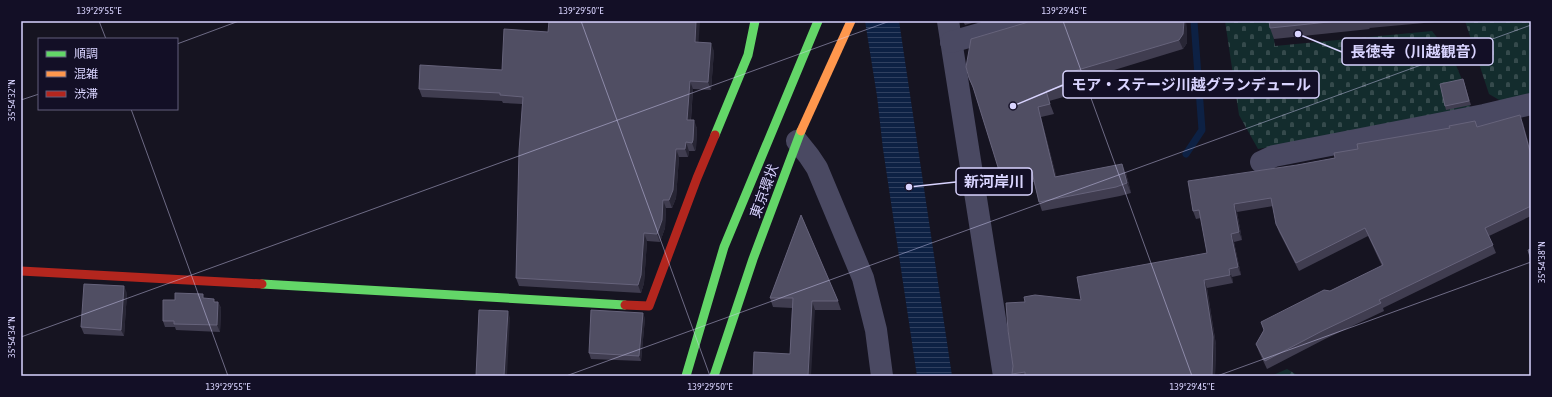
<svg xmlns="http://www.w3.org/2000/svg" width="1552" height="397" font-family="'Asap Condensed','Noto Sans JP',sans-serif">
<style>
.forest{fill:url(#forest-firs)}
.cemetery{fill:url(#cemetery-stones)}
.water{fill:url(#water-rules)}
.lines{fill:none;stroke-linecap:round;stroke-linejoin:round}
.stream{stroke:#0d2144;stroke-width:7}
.street{stroke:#4a4962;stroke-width:22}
.fast{stroke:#63d668;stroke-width:9}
.slow{stroke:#ff974d;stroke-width:9}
.jam{stroke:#b3261e;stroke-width:9}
.wall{fill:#403d50}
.shaded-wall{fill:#282635}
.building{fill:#504e63;stroke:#66637b}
.ticks{fill:none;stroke:#d9d4ff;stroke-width:1;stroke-opacity:0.45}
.labels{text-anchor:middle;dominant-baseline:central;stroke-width:3.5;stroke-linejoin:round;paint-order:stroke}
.street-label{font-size:14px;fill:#d9d4ff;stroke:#130f26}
.leader{fill:none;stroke:#d9d4ff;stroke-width:1.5}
.callout-dot{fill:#d9d4ff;stroke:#130f26;stroke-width:1.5}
.callout{fill:#130f26;stroke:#d9d4ff;stroke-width:1.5}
.callout-label{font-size:15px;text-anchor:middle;font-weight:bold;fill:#d9d4ff}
.neatline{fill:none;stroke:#d9d4ff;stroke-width:1.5}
.ticks-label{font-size:10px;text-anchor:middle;fill:#d9d4ff}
</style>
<defs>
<pattern id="forest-firs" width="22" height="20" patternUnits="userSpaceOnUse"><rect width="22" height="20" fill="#132c2d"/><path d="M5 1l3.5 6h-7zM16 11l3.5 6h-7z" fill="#354a4c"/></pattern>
<pattern id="cemetery-stones" width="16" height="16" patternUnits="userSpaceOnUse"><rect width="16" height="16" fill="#132c2d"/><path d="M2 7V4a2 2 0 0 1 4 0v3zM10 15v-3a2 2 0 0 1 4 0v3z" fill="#354a4c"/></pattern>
<pattern id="water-rules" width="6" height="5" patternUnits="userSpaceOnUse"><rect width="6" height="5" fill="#0d2144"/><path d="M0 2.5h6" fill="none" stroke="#304060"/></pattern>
</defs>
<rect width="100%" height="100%" fill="#161421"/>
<!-- forest -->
<path class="forest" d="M1287 369 1299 376H1239L1238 375 1271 376Z"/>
<!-- cemetery -->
<g class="cemetery">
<path d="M1225 21H1271L1275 46 1432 31 1453 58 1463 82 1471 109 1445 116 1258 149 1239 115Z"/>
<path d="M1465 21H1531V93L1501 101 1489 94Z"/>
</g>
<!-- water -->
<path class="water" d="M865 21H899L952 376H917L883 149 877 96Z"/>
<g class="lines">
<!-- stream -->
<path class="stream" d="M1186 154 1202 130 1194 21"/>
<!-- street -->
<g class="street">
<path d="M948 21 1004 376"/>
<path d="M951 42 1025 21"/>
<path d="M797 141 809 156 817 168 863 278 876 330 882 376"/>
<path d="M1261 162 1274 156 1484 115 1531 104"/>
</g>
<!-- fast -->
<g class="fast">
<path d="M715 135 748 55 755 21"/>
<path d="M262 284 625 305"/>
<path d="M686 376 724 247 818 21"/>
<path d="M714 376 753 259 801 131"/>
</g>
<!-- slow -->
<path class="slow" d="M801 131 851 21"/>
<!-- jam -->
<g class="jam">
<path d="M21 271 262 284"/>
<path d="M625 305 649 306 697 178 715 135"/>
</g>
</g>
<!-- wall -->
<g class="wall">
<path d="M963 21H979L965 25Z"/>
<path d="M1269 21H1434L1435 22 1369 28 1370 29 1274 39 1270 28Z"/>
<path d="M1025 23 1187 28V43L1183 49 1075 82 1078 93 1049 101 1054 114 1041 117 1056 176 1126 173 1131 193 1120 196 1042 211 1039 202 1034 182 1005 189 975 93 969 78Z"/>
<path d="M548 32 698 42 714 51 711 90 693 89 691 120 697 128 696 148 695 151H689L688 157H679L676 198 672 208H666L665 228 660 242 647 241 644 283 641 293 519 286 516 278 522 104 503 103 502 101 422 97 419 89 502 70Z"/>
<path d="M1464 82 1471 105 1446 110 1445 106Z"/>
<path d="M1523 123 1531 152V216L1489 236 1496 253 1383 308 1384 311 1325 339 1267 369 1259 352 1256 344 1264 330 1261 322 1330 291 1382 266 1368 236 1299 271 1279 232 1276 224 1273 206 1237 212 1242 240 1234 242 1241 275 1232 277 1233 283 1207 288 1216 345 1215 376H1013L1012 374 1081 300 1207 253 1201 218 1196 219 1193 211 1297 165 1335 158 1477 127Z"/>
<path d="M801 215 838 301 841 310H815L790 354 792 308 773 307 770 298Z"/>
<path d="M127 293 124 336 84 334 81 327Z"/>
<path d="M204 298 215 302H218L221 308 220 332 176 330 175 327H165L163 321Z"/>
<path d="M645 318 641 361 591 359 589 353Z"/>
</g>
<!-- shaded-wall -->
<g class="shaded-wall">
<path d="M696 21H700L698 50 695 42Z"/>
<path d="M1184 21H1186L1187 28V43L1183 49 1179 40Z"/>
<path d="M711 43 714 51 711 90 708 82Z"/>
<path d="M1071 72 1075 82 1078 93 1074 83Z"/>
<path d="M690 81 693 89 690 128 687 120Z"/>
<path d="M1038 107 1041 117 1059 186 1055 177Z"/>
<path d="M1520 115 1523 123 1531 152V155Z"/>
<path d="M694 120 697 128 696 148 695 151 692 143Z"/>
<path d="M686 142 689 151 688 157 685 149Z"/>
<path d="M676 149 679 157 676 198 672 208 669 200Z"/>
<path d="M1122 164 1126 173 1131 193 1127 183Z"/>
<path d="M663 200 666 208 665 228 660 242 657 234Z"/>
<path d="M1234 204 1237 212 1242 240 1239 232Z"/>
<path d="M644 233 647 241 644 283 641 293 638 285Z"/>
<path d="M1231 234 1234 242 1241 275 1238 267Z"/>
<path d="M1229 269 1232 277 1233 283 1230 275Z"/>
<path d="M1204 280 1207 288 1216 345 1215 376H1212Z"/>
<path d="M124 286 127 293 124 336 121 330Z"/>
<path d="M812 301 815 310 811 376H808Z"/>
<path d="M218 302 221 308 220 332 217 325Z"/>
<path d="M508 311 510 318 507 376H504Z"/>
<path d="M643 313 645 318 641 361 639 356Z"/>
</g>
<!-- building -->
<g class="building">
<path d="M549 21H696L695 42 711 43 708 82 690 81 687 120H694L693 140 692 143 686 142 685 149H676L673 190 669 200H663L662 220 657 234 644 233 641 275 638 285 516 278 519 151 523 97 500 95V93L419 89 420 65 502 70 504 29 548 32Z"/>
<path d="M1029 21H1184L1183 34 1179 40 1071 72 1074 83 1046 91 1050 104 1038 107 1055 177 1122 164 1127 183 1116 187 1039 202 1032 172 1002 180 973 87 969 78 966 67 971 39 1025 23Z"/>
<path d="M1269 21H1338L1270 28Z"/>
<path d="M1463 79 1469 101 1445 106 1440 84Z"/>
<path d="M1520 115 1531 155V206L1485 228 1493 245 1379 300 1381 303 1322 331 1265 361 1256 344 1264 330 1261 322 1324 290 1330 291 1383 265 1365 228 1296 263 1276 224 1271 198 1234 204 1239 232 1231 234 1238 267 1229 269 1230 275 1204 280 1213 337 1212 376H1025V372L1012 374 1013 366 1008 330 1006 303 1025 302 1024 297 1035 295 1081 300 1077 277 1207 253 1199 210 1193 211 1188 181 1297 165 1335 158 1334 153 1358 149 1357 144 1450 128 1449 126 1475 121 1477 127Z"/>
<path d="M801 215 838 301H812L808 376H753L754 352 790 354 793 298H770Z"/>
<path d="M1531 249V260L1528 250Z"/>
<path d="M84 284 124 286 121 330 81 327Z"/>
<path d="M175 293 203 294V298L214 299V302H218L217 325 174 324V321H163V300H175Z"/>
<path d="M479 310 508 311 504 376H476Z"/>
<path d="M591 310 643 313 639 356 589 353Z"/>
</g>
<!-- ticks -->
<path class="ticks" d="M99 21 106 39M581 21 710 376M1063 21 1192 376M177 44 239 21M21 100 39 94M131 109 228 376M21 337 890 21M566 376 1531 25M1217 376 1531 262"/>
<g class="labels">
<!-- street labels -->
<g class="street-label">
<text transform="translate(764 191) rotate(-70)">東京環状</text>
</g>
</g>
<!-- callouts -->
<path class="leader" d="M1298 34L1342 52M1013 106L1063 85M909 187L956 182"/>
<g class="callout-dot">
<circle cx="1298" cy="34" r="4"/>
<circle cx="1013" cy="106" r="4"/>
<circle cx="909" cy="187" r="4"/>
</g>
<g class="callout">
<rect x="1342" y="38" width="151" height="27" rx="4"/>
<rect x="1063" y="71" width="256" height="27" rx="4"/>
<rect x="956" y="168" width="76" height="27" rx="4"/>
</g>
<g class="callout-label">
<text x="1418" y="57">長徳寺（川越観音）</text>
<text x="1191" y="90">モア・ステージ川越グランデュール</text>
<text x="994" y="187">新河岸川</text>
</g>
<!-- border -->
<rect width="1552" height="397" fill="none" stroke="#130f26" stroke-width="44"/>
<!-- legend -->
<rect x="38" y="38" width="140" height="72" fill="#130f26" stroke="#625e7d"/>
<rect x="46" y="51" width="20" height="6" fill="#63d668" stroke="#625e7d"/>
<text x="74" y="58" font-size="12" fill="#d9d4ff">順調</text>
<rect x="46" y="71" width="20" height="6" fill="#ff974d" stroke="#625e7d"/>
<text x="74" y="78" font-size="12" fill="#d9d4ff">混雑</text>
<rect x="46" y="91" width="20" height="6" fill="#b3261e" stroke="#625e7d"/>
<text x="74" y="98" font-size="12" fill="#d9d4ff">渋滞</text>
<rect x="22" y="22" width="1508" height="353" class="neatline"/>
<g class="ticks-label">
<text x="99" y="14">139°29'55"E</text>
<text x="581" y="14">139°29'50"E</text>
<text x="1064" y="14">139°29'45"E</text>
<text transform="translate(11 100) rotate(-90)" y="4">35°54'32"N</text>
<text transform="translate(1541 262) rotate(-90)" y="4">35°54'38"N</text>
<text transform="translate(11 337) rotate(-90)" y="4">35°54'34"N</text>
<text x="228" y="390">139°29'55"E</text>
<text x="710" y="390">139°29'50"E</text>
<text x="1192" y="390">139°29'45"E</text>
</g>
</svg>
